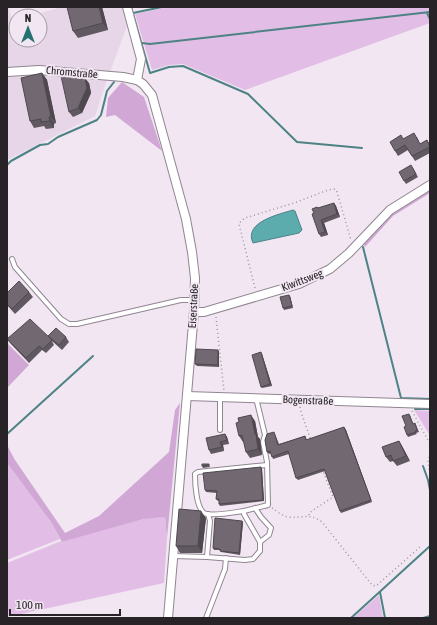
<svg xmlns="http://www.w3.org/2000/svg" width="437" height="625" font-family="'Asap Condensed',sans-serif">
<style>
.built{fill:#e6d6e7}
.green{fill:#e2bee6}
.forest{fill:#d1a8d5}
.water{fill:#5dacad;stroke:#4d8385}
.lines{fill:none;stroke-linecap:round;stroke-linejoin:round}
.stream{stroke:#4d8385;stroke-width:2}
.lane-casing{stroke:#908691;stroke-width:6}
.street-casing{stroke:#908691;stroke-width:10}
.path{stroke:#9e969e;stroke-width:1.5;stroke-dasharray:1 3;stroke-linecap:butt}
.lane{stroke:#fff;stroke-width:4}
.street{stroke:#fff;stroke-width:8}
.wall{fill:#615961}
.shaded-wall{fill:#4f494f}
.building{fill:#716871;stroke:#4f494f}
.labels{text-anchor:middle;dominant-baseline:central;stroke-width:4;stroke-linejoin:round;paint-order:stroke}
.street-label{font-size:11px;fill:#272327;stroke:#f1e6f2}
</style>
<rect width="100%" height="100%" fill="#f1e6f2"/>
<!-- built -->
<path class="built" d="M7 7H9L12 20 16 19V40H40V16H29L62 7H123L127 26 107 80 95 116 7 160Z"/>
<!-- green -->
<g class="green">
<path d="M168 7H430V23L245 90 183 64 169 65 152 70 135 14Z"/>
<path d="M414 410 430 411V435L429 434Z"/>
<path d="M7 463 51 522 60 539 7 560Z"/>
<path d="M165 517 167 538 164 583 7 617V563L61 541 62 542 143 518Z"/>
<path d="M379 595 383 618H353Z"/>
</g>
<!-- forest -->
<g class="forest">
<path d="M122 82 144 97 162 151 115 115 106 117 108 98Z"/>
<path d="M430 187V193L393 216 365 247 362 241 391 212Z"/>
<path d="M7 343 29 365 7 388Z"/>
<path d="M180 403 167 538 165 517 143 519 62 542 51 522 7 463V445L15 460 65 533 99 516 169 452 175 410Z"/>
</g>
<!-- water -->
<path class="water" d="M293 210 295 211 302 230 299 233 253 243C243 222 280 214 293 210Z"/>
<g class="lines">
<!-- stream -->
<g class="stream">
<path d="M131 7 150 73 169 67 183 66 248 94 297 142 362 148"/>
<path d="M133 13 162 7"/>
<path d="M427 13 430 19"/>
<path d="M142 43 150 44 430 12"/>
<path d="M7 165 11 161 40 145 48 144 58 137 97 120 101 115 107 91 114 82"/>
<path d="M363 247 401 398 430 399"/>
<path d="M415 409H430"/>
<path d="M7 434 93 356"/>
<path d="M423 466 428 480 430 490"/>
<path d="M380 592 385 618"/>
<path d="M351 618 430 546"/>
<path d="M423 618 430 616"/>
</g>
<!-- lane casing -->
<g class="lane-casing">
<g id="lane">
<path d="M12 259 15 267 61 319 69 324H77L181 300H194"/>
<path d="M220 397V430"/>
<path d="M255 508 261 517 271 528 269 535 260 542"/>
<path d="M244 511C236 512 211 517 204 513 196 507 195 483 195 474L198 472 267 465"/>
<path d="M174 556 207 557 245 560 253 559 260 551V542L244 514V511L268 505 267 462 263 442 265 435 256 398"/>
<path d="M207 557 210 521 208 514"/>
<path d="M206 618 225 569 226 558"/>
</g>
</g>
<!-- street casing -->
<g class="street-casing">
<g id="street">
<path d="M127 7 141 59 137 80"/>
<path d="M7 72 39 70 123 77 137 80 143 84 152 95 186 219 192 252 195 278 194 312 168 618"/>
<path d="M194 312H204L299 284 330 269 349 253 390 210 430 185"/>
<path d="M187 396 430 404"/>
</g>
</g>
<!-- path -->
<g class="path">
<path d="M255 288 239 224 241 221 245 218 294 203 328 190 335 189 337 192 351 240"/>
<path d="M216 317 224 391"/>
<path d="M300 407 301 412 311 440"/>
<path d="M412 411 430 444"/>
<path d="M430 453 428 462 430 474"/>
<path d="M272 508C277 511 282 516 288 517 302 519 309 512 322 522L372 585 376 586 420 547"/>
<path d="M309 515V513L333 497 323 471"/>
</g>
<!-- lane -->
<use href="#lane" class="lane"/>
<!-- street -->
<use href="#street" class="street"/>
</g>
<!-- wall -->
<g class="wall">
<path d="M67 7H102L108 30 78 38 73 31Z"/>
<path d="M42 73 47 80 56 123 54 124V128L46 129 44 126 34 128 30 121Z"/>
<path d="M89 83 91 93 82 113 73 117 69 112Z"/>
<path d="M417 137 420 144 427 140 430 145V153L415 161 408 150 398 156 395 151 404 139Z"/>
<path d="M413 168 418 177 406 184 404 181Z"/>
<path d="M334 203 336 206 340 217 324 223 328 235 321 237 319 234 314 213 318 208Z"/>
<path d="M29 292 33 297 15 314 7 305V293Z"/>
<path d="M290 296 293 308 284 310 283 308Z"/>
<path d="M48 336 66 337 69 342 62 350 52 341 54 345 46 353 42 350 29 363 10 343 7 339 51 340Z"/>
<path d="M218 350 219 352V367L197 366 195 364Z"/>
<path d="M262 354 272 386 262 388 261 387Z"/>
<path d="M410 415 413 424 416 425 419 432 416 433 417 434 408 437 407 435 406 426Z"/>
<path d="M255 421 258 437 260 439 262 455 250 458 246 452 244 442H243L239 436Z"/>
<path d="M344 427 346 430 372 502 341 513 340 511 325 471 298 480 296 478 289 454 273 459 271 453 269 454 267 452 275 434 279 444 305 436 307 440Z"/>
<path d="M225 434 227 437 229 444 223 445 224 451 211 454 209 450Z"/>
<path d="M399 441 402 446 410 461 397 466 393 461 390 462 386 457Z"/>
<path d="M209 464 210 467 203 468 202 466Z"/>
<path d="M261 467 262 469 264 501 220 506 219 504V501H218L216 499 217 493 206 492 205 490Z"/>
<path d="M206 518 202 553H180L176 546Z"/>
<path d="M242 521 243 522 240 555 221 552 220 550H214L213 548Z"/>
</g>
<!-- shaded-wall -->
<g class="shaded-wall">
<path d="M99 7H102L108 30 103 23Z"/>
<path d="M42 73 47 80 56 123 51 117Z"/>
<path d="M85 78 89 83 91 93 82 113 78 108Z"/>
<path d="M49 117 54 124V128L50 121Z"/>
<path d="M334 203 336 206 340 217 337 214Z"/>
<path d="M321 220 324 223 328 235 325 232Z"/>
<path d="M289 295 290 296 293 308 292 306Z"/>
<path d="M218 350 219 352V367L218 365Z"/>
<path d="M261 352 262 354 272 386 270 384Z"/>
<path d="M251 415 255 421 258 437 260 439 262 455 258 449Z"/>
<path d="M344 427 346 430 372 502 371 500Z"/>
<path d="M225 434 227 437 229 444 227 440Z"/>
<path d="M399 441 402 446 410 461 406 456Z"/>
<path d="M220 442 223 445 224 451 222 447Z"/>
<path d="M261 467 262 469 264 501 263 500Z"/>
<path d="M201 511 206 518 202 553 198 546Z"/>
<path d="M242 521 243 522 240 555 239 553Z"/>
</g>
<!-- building -->
<g class="building">
<path d="M67 7H99L103 23 73 31Z"/>
<path d="M42 73 51 117H49L50 121 41 122V119L30 121 21 78Z"/>
<path d="M61 76 85 78 87 88 78 108 69 112Z"/>
<path d="M414 133 420 144 427 140 430 147 412 156 405 145 395 151 390 142 401 135 403 139Z"/>
<path d="M411 165 416 174 404 181 399 172Z"/>
<path d="M334 203 337 214 321 220 325 232 319 234 312 214 314 213 312 209 317 207 318 208Z"/>
<path d="M19 281 29 292 12 309 7 304V293Z"/>
<path d="M289 295 292 306 283 308 280 297Z"/>
<path d="M30 319 52 340 43 349 39 346 26 358 7 339Z"/>
<path d="M56 328 66 337 59 345 48 336Z"/>
<path d="M196 349 218 350V365L195 364Z"/>
<path d="M261 352 270 384 261 387 252 355Z"/>
<path d="M409 414 413 424 415 423 417 430 415 431 416 432 407 435 404 427 406 426 402 416Z"/>
<path d="M251 415 255 434H256L258 449 246 452 242 435 239 436 236 423 239 422 238 418Z"/>
<path d="M344 427 371 500 340 511 324 469 296 478 288 451 272 457 270 451 267 452 265 440 267 434 274 432 278 445 305 436 306 440Z"/>
<path d="M225 434 227 440 220 442 222 447 209 450 206 438Z"/>
<path d="M399 441 406 456 393 461 391 455 386 457 382 447Z"/>
<path d="M202 464H209V465L202 466Z"/>
<path d="M261 467 263 500 219 504V499H216L217 491 205 490 203 473Z"/>
<path d="M179 509 201 511 198 546H176Z"/>
<path d="M215 518 242 521 239 553 220 551V549L213 548Z"/>
</g>
<g class="labels">
<!-- street labels -->
<g class="street-label">
<text transform="translate(72 72) rotate(5)">Chromstraße</text>
<text transform="translate(302 280) rotate(-21)">Kiwittsweg</text>
<text transform="translate(193 306) rotate(-87)">Eiserstraße</text>
<text transform="translate(308 400) rotate(2)">Bogenstraße</text>
</g>
</g>
<!-- border -->
<rect width="437" height="625" fill="none" stroke="#272327" stroke-width="16"/>
<!-- north arrow -->
<g transform="translate(28 28)"><circle r="19" fill="#f1e6f2" stroke="#a098a1"/>
<path d="M0-3L7 15L0 10L-7 15Z" fill="#257071"/>
<text y="-6" font-size="11" font-weight="bold" text-anchor="middle" fill="#272327">N</text>
</g>
<!-- scale -->
<path d="M10 609v6h110v-6" fill="none" stroke="#272327" stroke-width="2"/>
<text x="16" y="609" font-size="12" fill="#272327" stroke="#f1e6f2" stroke-width="3" paint-order="stroke">100 m</text>
</svg>
